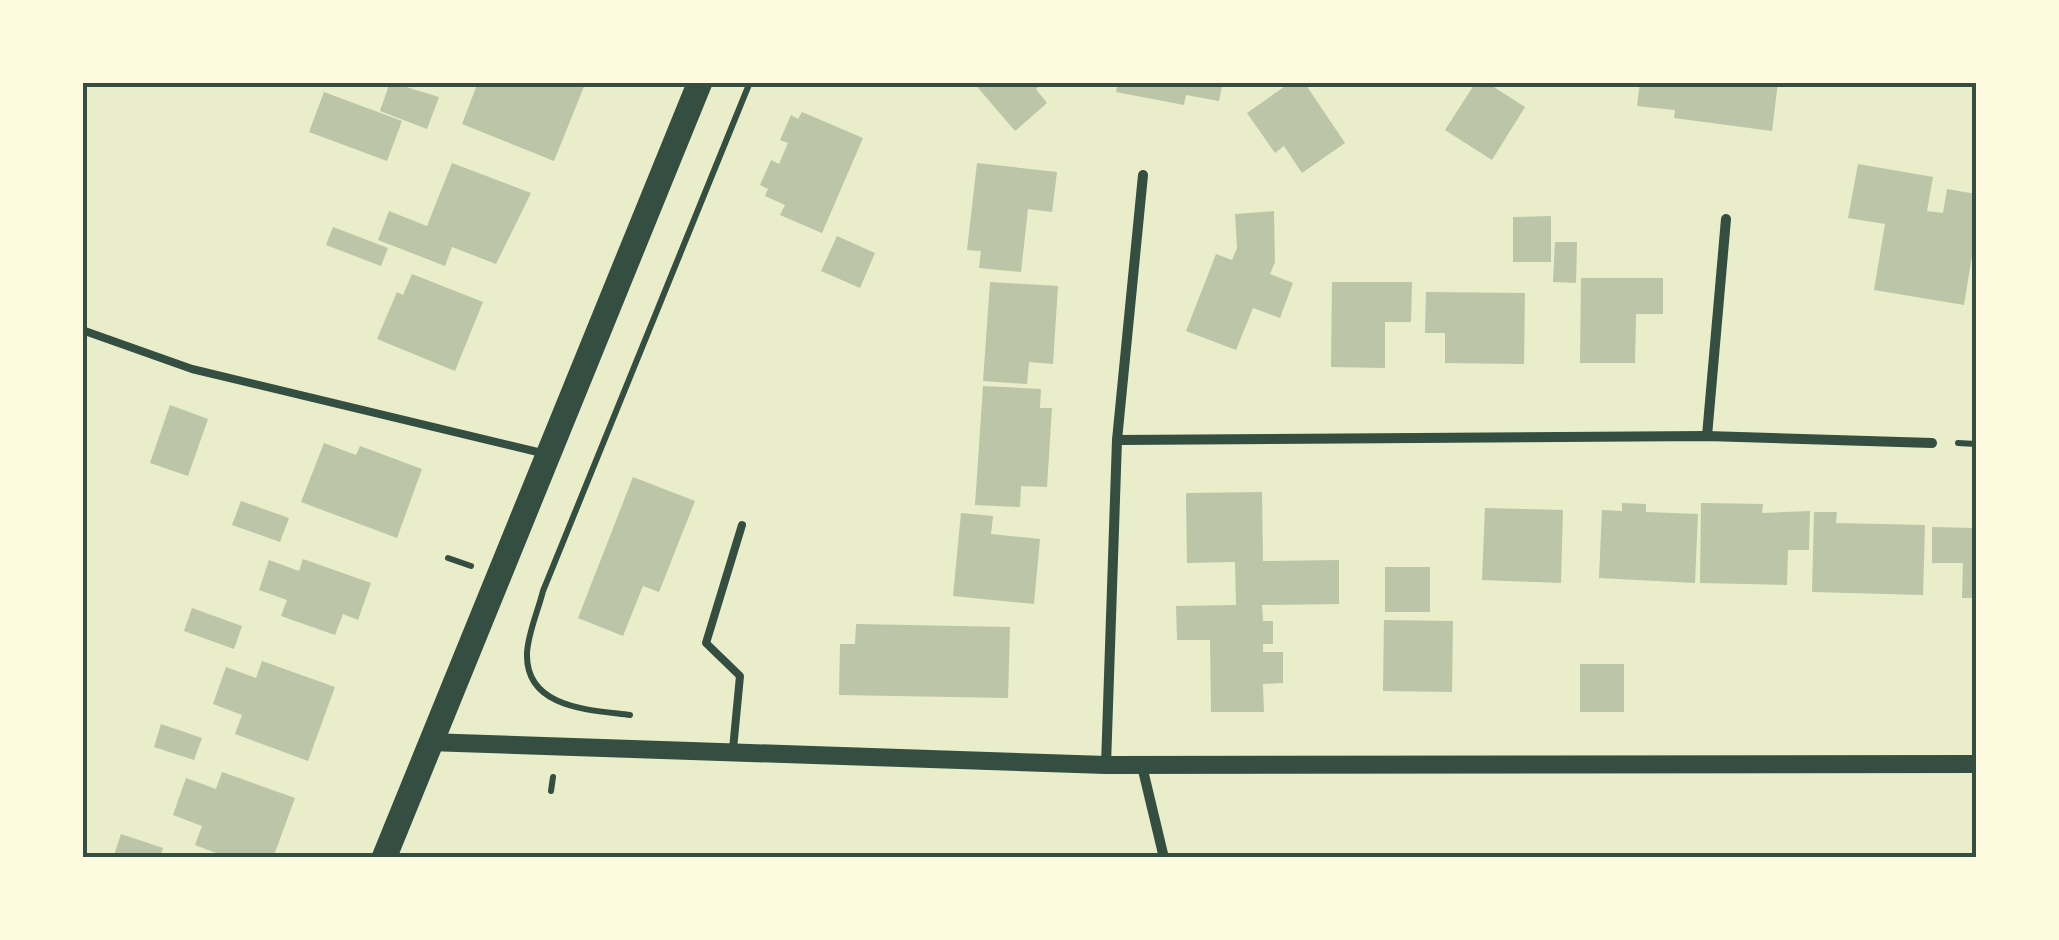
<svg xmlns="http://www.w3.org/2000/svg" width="2059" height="940" font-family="'Source Sans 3',sans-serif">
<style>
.building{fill:#bcc5a7}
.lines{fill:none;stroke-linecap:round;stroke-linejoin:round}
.path{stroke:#344e41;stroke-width:6}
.service{stroke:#344e41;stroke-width:8}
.minor{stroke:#344e41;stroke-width:10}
.tertiary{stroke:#344e41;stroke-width:18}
.primary{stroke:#344e41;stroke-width:25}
.neatline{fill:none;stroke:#344e41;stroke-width:4}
</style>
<rect width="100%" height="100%" fill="#e9edc9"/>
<!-- building -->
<g class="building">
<path d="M390 82 439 97 427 129 380 111Z"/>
<path d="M478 82 585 84 554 161 462 124Z"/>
<path d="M973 82H1043L1036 89 1047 103 1015 131Z"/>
<path d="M1118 82H1223L1219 101 1186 95 1184 105 1116 92Z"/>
<path d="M1291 82H1304L1345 143 1302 173 1284 146 1275 153 1247 113Z"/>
<path d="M1476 82H1486L1525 107 1492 160 1445 130Z"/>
<path d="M1640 82H1778L1772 131 1674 118 1675 110 1637 106Z"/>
<path d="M324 92 402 121 387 161 309 132Z"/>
<path d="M802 112 863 138 822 233 780 215 785 205 765 196 768 189 760 185 771 160 779 164 788 143 780 140 791 115 798 119Z"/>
<path d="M452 163 531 193 496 264 452 247 445 266 378 240 389 211 427 226Z"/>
<path d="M977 163 1057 172 1052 212 1028 209 1021 272 979 268 981 251 967 250Z"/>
<path d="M1858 164 1933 177 1927 211 1943 213 1947 189 1976 194V231L1964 305 1874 290 1885 224 1848 218Z"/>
<path d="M1274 211 1275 262 1270 274 1293 283 1280 318 1253 308 1236 350 1186 331 1216 254 1232 260 1237 248 1235 214Z"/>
<path d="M1551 216V262H1513V217Z"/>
<path d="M333 227 388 248 381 266 326 245Z"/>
<path d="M837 236 875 253 860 288 821 271Z"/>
<path d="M1555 242H1577L1576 283 1553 282Z"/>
<path d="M412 274 483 302 455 371 377 339 397 292 403 295Z"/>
<path d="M1581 278H1663V314H1636L1635 363H1580Z"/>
<path d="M990 282 1058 286 1053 364 1029 362 1027 384 983 381Z"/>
<path d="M1332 282H1412L1411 322H1385V368L1331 367Z"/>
<path d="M1426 292 1525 293 1524 364 1445 363V333H1425Z"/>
<path d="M983 386 1041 389 1040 408H1052L1047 487 1021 486 1020 507 975 505Z"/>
<path d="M170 405 208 419 188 476 150 463Z"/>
<path d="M324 443 356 455 360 446 422 469 397 538 301 502Z"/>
<path d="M633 477 695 501 659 592 643 586 623 636 578 618Z"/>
<path d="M1262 492 1263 561 1339 560V604L1262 605 1263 621H1273V644H1263V652H1283V683L1263 684 1264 712H1211L1210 640H1177L1176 606 1236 605 1235 562 1187 563 1186 493Z"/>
<path d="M241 501 289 518 280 542 232 525Z"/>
<path d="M1622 503 1646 504V512L1698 514 1695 583 1599 578 1602 510 1622 511Z"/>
<path d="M1701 503 1763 504 1762 513 1810 511 1809 550H1788L1787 585 1700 583Z"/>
<path d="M1485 508 1563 510 1561 583 1482 580Z"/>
<path d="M1814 512H1837L1836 523 1925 525 1923 595 1812 592Z"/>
<path d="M961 513 993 516 991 534 1040 539 1034 604 953 596Z"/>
<path d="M1932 527 1976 528V598H1962L1963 563H1932Z"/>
<path d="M303 559 371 583 358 620 343 614 335 635 281 616 287 600 259 590 269 560 299 571Z"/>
<rect x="1385" y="567" width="45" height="45"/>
<path d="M192 608 242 626 234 649 184 631Z"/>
<path d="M1384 620 1453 621 1452 692 1383 691Z"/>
<path d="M856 624 1010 627 1008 698 839 695 840 644H855Z"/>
<path d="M262 661 335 687 308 761 235 734 242 715 213 704 226 667 256 678Z"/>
<rect x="1580" y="664" width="44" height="48"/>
<path d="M161 724 202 738 194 760 154 747Z"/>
<path d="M222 772 295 798 273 858H229L195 845 202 826 173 815 186 778 216 789Z"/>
<path d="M121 834 163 848 160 858H113Z"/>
</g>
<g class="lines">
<!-- path -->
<g class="path">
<path d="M1958 443 1976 444"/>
<path d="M448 558 471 566"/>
<path d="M630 715C591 710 525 709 527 653 528 633 538 611 543 591L750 82"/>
<path d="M551 791 553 777"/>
</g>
<!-- service -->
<g class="service">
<path d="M82 330 192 369 546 454"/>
<path d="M733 749 740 676 706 643 742 525"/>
</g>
<!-- minor -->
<g class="minor">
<path d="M1707 436 1726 219"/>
<path d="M1117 440 1707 436 1932 443"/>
<path d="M1106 765 1117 440 1143 175"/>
<path d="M1142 766 1164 858"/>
</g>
<!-- tertiary -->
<path class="tertiary" d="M428 742 1106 765 1976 764"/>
<!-- primary -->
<path class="primary" d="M384 858 700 82"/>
</g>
<!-- border -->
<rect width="2059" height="940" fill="none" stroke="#fefae0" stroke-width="170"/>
<rect x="85" y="85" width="1889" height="770" class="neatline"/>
</svg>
